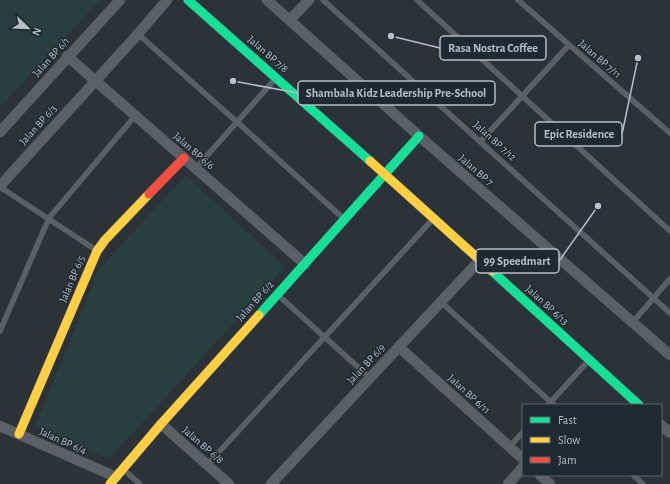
<svg xmlns="http://www.w3.org/2000/svg" width="670" height="484" font-family="'Alegreya Sans',sans-serif">
<style>
.green{fill:#293e3e}
.lines{fill:none;stroke-linecap:round;stroke-linejoin:round}
.lane-casing{stroke:#494e53;stroke-width:6}
.street-casing{stroke:#494e53;stroke-width:11}
.fast-casing{stroke:#494e53;stroke-width:10}
.slow-casing{stroke:#494e53;stroke-width:10}
.jam-casing{stroke:#494e53;stroke-width:10}
.lane{stroke:#5b6066;stroke-width:5}
.street{stroke:#5b6066;stroke-width:10}
.fast{stroke:#16e098;stroke-width:9}
.slow{stroke:#ffcf43;stroke-width:9}
.jam{stroke:#f24e42;stroke-width:9}
.labels{text-anchor:middle;dominant-baseline:central;stroke-width:3;stroke-linejoin:round;paint-order:stroke}
.street-label{font-size:11px;fill:#b6bfc8;stroke:#1f2932}
.leader{fill:none;stroke:#b6bfc8;stroke-width:1.5}
.callout-dot{fill:#b6bfc8;stroke:#1f2932;stroke-width:1.5}
.callout{fill:#1f2932;stroke:#b6bfc8;stroke-width:1.5}
.callout-label{font-size:12px;text-anchor:middle;font-weight:bold;fill:#b6bfc8}
</style>
<rect width="100%" height="100%" fill="#2b3238"/>
<!-- green -->
<g class="green">
<path d="M0 0H100L0 107Z"/>
<path d="M186 175 285 267 109 459 35 427 99 269Z"/>
</g>
<g class="lines">
<!-- lane casing -->
<g class="lane-casing">
<g id="lane">
<path d="M323 0 670 313"/>
<path d="M417 0 670 231"/>
<path d="M518 0 670 133"/>
<path d="M138 34 237 122 344 219"/>
<path d="M481 141 569 45"/>
<path d="M196 168 276 78"/>
<path d="M0 187 96 250"/>
<path d="M278 295 370 378"/>
<path d="M441 302 554 405"/>
<path d="M633 322 670 279"/>
<path d="M0 331 49 218 135 116"/>
<path d="M548 405 589 360"/>
<path d="M509 447 523 432"/>
<path d="M207 465 433 219"/>
<path d="M124 470 140 484"/>
<path d="M633 475 643 484"/>
</g>
</g>
<!-- street casing -->
<g class="street-casing">
<g id="street">
<path d="M267 0 419 136 670 355"/>
<path d="M290 20 309 0"/>
<path d="M67 56 305 264"/>
<path d="M0 132 120 0"/>
<path d="M0 186 138 34 167 0"/>
<path d="M399 347 523 459"/>
<path d="M161 424 229 484"/>
<path d="M661 425 670 433"/>
<path d="M0 426 116 477"/>
<path d="M540 475 550 484"/>
<path d="M271 484 480 260"/>
<path d="M508 484 523 467"/>
</g>
</g>
<!-- fast casing -->
<g class="fast-casing">
<g id="fast">
<path d="M188 0 370 161"/>
<path d="M492 271 639 405"/>
<path d="M259 315 419 136"/>
</g>
</g>
<!-- slow casing -->
<g class="slow-casing">
<g id="slow">
<path d="M370 161 492 271"/>
<path d="M19 434 97 251 105 240 149 194"/>
<path d="M110 484 161 424 259 315"/>
</g>
</g>
<!-- jam casing -->
<g class="jam-casing">
<path id="jam" d="M149 194 184 158"/>
</g>
<!-- lane -->
<use href="#lane" class="lane"/>
<!-- street -->
<use href="#street" class="street"/>
<!-- fast -->
<use href="#fast" class="fast"/>
<!-- slow -->
<use href="#slow" class="slow"/>
<!-- jam -->
<use href="#jam" class="jam"/>
</g>
<g class="labels">
<!-- street labels -->
<g class="street-label">
<text transform="translate(268 54) rotate(41)">Jalan BP 7/8</text>
<text transform="translate(51 57) rotate(-48)">Jalan BP 6/1</text>
<text transform="translate(600 59) rotate(41)">Jalan BP 7/11</text>
<text transform="translate(38 125) rotate(-48)">Jalan BP 6/3</text>
<text transform="translate(495 141) rotate(42)">Jalan BP 7/12</text>
<text transform="translate(194 151) rotate(41)">Jalan BP 6/6</text>
<text transform="translate(476 170) rotate(41)">Jalan BP 7</text>
<text transform="translate(72 279) rotate(-67)">Jalan BP 6/5</text>
<text transform="translate(255 301) rotate(-48)">Jalan BP 6/2</text>
<text transform="translate(547 305) rotate(42)">Jalan BP 6/13</text>
<text transform="translate(366 364) rotate(-47)">Jalan BP 6/9</text>
<text transform="translate(469 394) rotate(42)">Jalan BP 6/11</text>
<text transform="translate(63 441) rotate(24)">Jalan BP 6/4</text>
<text transform="translate(203 445) rotate(41)">Jalan BP 6/8</text>
</g>
</g>
<!-- callouts -->
<path class="leader" d="M391 36L440 48M233 81L298 93M638 58L622 134M598 206L559 261"/>
<g class="callout-dot">
<circle cx="391" cy="36" r="4"/>
<circle cx="233" cy="81" r="4"/>
<circle cx="638" cy="58" r="4"/>
<circle cx="598" cy="206" r="4"/>
</g>
<g class="callout">
<rect x="440" y="36" width="106" height="24" rx="4"/>
<rect x="298" y="81" width="197" height="24" rx="4"/>
<rect x="535" y="122" width="87" height="24" rx="4"/>
<rect x="476" y="249" width="83" height="24" rx="4"/>
</g>
<g class="callout-label">
<text x="493" y="52">Rasa Nostra Coffee</text>
<text x="396" y="97">Shambala Kidz Leadership Pre-School</text>
<text x="579" y="138">Epic Residence</text>
<text x="517" y="265">99 Speedmart</text>
</g>
<!-- legend -->
<rect x="522" y="404" width="140" height="72" fill="#1f2932" stroke="#5b656e"/>
<rect x="530" y="417" width="20" height="6" fill="#16e098" stroke="#5b656e"/>
<text x="558" y="424" font-size="12" fill="#b6bfc8">Fast</text>
<rect x="530" y="437" width="20" height="6" fill="#ffcf43" stroke="#5b656e"/>
<text x="558" y="444" font-size="12" fill="#b6bfc8">Slow</text>
<rect x="530" y="457" width="20" height="6" fill="#f24e42" stroke="#5b656e"/>
<text x="558" y="464" font-size="12" fill="#b6bfc8">Jam</text>
<!-- north arrow -->
<g transform="translate(28 28) rotate(113)" stroke="#1f2932" stroke-width="3" paint-order="stroke">
<path d="M0-3L7 15L0 10L-7 15Z" fill="#b6bfc8"/>
<text y="-6" font-size="11" font-weight="bold" text-anchor="middle" fill="#b6bfc8">N</text>
</g>
</svg>
